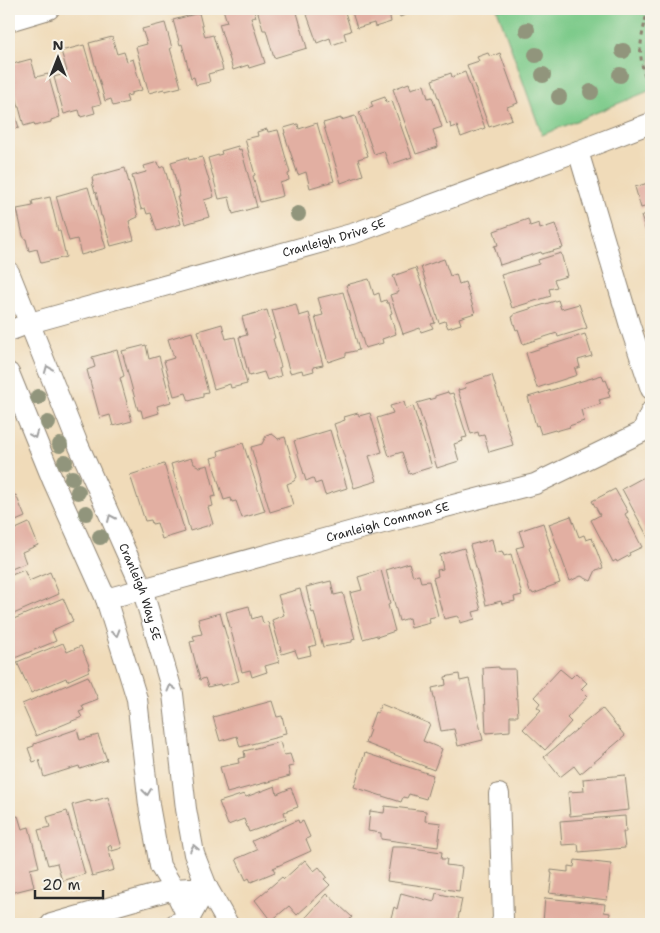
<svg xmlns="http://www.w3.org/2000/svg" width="660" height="933" font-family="'Shantell Sans',sans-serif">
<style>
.green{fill:#7ecb8b;stroke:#547b5b}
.building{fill:#e2afa2}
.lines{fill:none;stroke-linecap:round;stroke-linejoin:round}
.street-casing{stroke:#8e8372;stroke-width:22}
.path{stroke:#8e8372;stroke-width:3;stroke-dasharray:4 4;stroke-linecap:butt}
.street{stroke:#fff;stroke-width:20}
.tree{fill:#91957b}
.oneway{stroke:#a0a0a0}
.labels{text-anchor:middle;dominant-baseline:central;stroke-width:4;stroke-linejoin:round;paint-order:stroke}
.street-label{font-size:12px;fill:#2b2b2b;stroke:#f7f3e8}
</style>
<rect width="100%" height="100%" fill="#f7f3e8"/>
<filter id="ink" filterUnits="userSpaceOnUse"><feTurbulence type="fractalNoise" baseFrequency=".02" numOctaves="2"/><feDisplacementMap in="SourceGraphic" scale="10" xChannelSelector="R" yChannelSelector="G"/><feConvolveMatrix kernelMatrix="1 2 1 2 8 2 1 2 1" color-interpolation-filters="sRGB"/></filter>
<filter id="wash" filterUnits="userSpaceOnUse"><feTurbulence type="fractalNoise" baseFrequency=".0096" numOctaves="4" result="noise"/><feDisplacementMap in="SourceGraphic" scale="20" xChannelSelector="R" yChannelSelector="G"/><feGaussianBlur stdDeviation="1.12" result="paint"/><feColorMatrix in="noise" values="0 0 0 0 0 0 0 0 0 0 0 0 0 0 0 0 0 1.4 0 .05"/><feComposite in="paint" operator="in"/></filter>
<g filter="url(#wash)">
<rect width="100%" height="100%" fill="#f0dbb9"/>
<!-- green -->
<path class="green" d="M497 9H651V90L542 135Z"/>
<g id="blocks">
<!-- building -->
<g class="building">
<path d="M223 9H253L256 17 251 18 265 63 249 68 248 65 233 70 219 24 227 22Z"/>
<path d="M257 9H296L307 48 274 58 266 30H263Z"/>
<path d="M305 9H344L351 31 344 33 346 40 332 45 330 38 317 43Z"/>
<path d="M351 9H389L391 16 390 17 391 22 375 27 374 23 357 28Z"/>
<path d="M398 9H421L400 17Z"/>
<path d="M199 13 205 37 213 35 223 70 208 74 210 82 196 85 194 77 191 78 182 44 180 45 173 20Z"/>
<path d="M165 23 172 48H170L181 87 165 91 164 89 149 93 136 47 147 44 142 29Z"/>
<path d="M112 37 117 54 124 52 127 61 133 59 142 90 131 93V95L126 96 128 102 113 106 111 99 105 101 89 43Z"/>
<path d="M84 45 101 104 93 106 95 113 81 117 79 110 64 114 54 77 61 75V73L67 71 61 51Z"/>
<path d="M488 53 490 57 500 53 518 103 507 107 512 119 489 127 467 65 479 61 477 57Z"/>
<path d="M31 59 36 77 48 74 60 117 51 120V122L35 126 34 123 24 126 15 92 13 93 9 78V65Z"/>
<path d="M465 72 485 128 461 137 457 126 451 128 450 123 447 124 432 80 451 73 452 77Z"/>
<path d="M409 83 411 89 424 85 428 98 432 97 442 127 433 130 438 147 416 154 393 89Z"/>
<path d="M9 94 19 128 9 130Z"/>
<path d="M385 97 386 103 392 101 412 157 389 165 384 151 374 154 359 112 373 107 371 102Z"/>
<path d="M355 116 368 156 358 159 363 175 341 183 323 123 341 118V120Z"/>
<path d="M317 123 334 181 310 188 306 172 298 175 284 133H285L284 128 298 124 299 129Z"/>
<path d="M267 129 268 132 278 130 290 173 288 174 289 180 280 183 283 196 260 202 253 176 255 175 245 139 258 136 257 132Z"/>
<path d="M238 146 239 150 241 149 257 207 233 214 229 197 219 199 208 158 222 154 221 151Z"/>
<path d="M188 157 189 160 202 157 214 197 204 200 209 217 185 224 177 197H180L171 162Z"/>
<path d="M158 162 160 168 164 166 181 224 157 231 151 213 147 214 145 208 141 209 132 176 146 172 144 166Z"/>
<path d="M125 168 138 217 129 221 134 240 111 246 102 216H101L96 192 95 193 92 182H93L92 177Z"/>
<path d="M651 182V205L641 208 635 187Z"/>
<path d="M88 187 106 248 81 255 77 239 69 241 56 196Z"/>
<path d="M50 197 58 231H60L66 257 41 263 37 249 29 251 26 239H25L23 236 17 209 33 206 32 201Z"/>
<path d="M651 212V237L648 238 641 216Z"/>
<path d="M528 219 530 226 539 223 540 229 555 224 563 248 542 254 541 252 500 265 494 246 498 245 494 231Z"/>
<path d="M561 253 567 276 554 280 557 287 549 289 551 296 512 308 501 275 539 264 538 260Z"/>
<path d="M444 259 450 276 456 274 459 284 465 282 475 313 459 318 461 324 448 328 445 321 439 323 421 267Z"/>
<path d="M416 268 435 323 431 324 433 328 421 332 420 328 403 334 390 295 399 292 393 276Z"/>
<path d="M369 279 374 295 379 293 381 302 386 300 387 303H389L392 313 390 314 396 334 382 339 383 343 365 348 346 285Z"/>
<path d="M343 292 359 350 346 353V356L328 362 315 317 323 315 318 298Z"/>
<path d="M558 300 561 309 579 304 587 328 558 337 557 333 523 344 518 329 516 330 512 317 514 316V314Z"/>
<path d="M296 304 299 316 309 313 323 365 313 367 314 371 303 374 302 370 290 373 272 310Z"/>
<path d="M267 310 275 338 273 339 281 367 279 368 281 376 267 380 264 372 249 376 239 337 247 335 242 317Z"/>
<path d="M222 324 226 339 235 337 247 384 231 388 230 384 214 389 198 331Z"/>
<path d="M192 332 208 392 203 393V397L189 401 186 393 174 396 164 361 174 358 168 339Z"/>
<path d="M585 334 592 356 578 360 580 367 575 369 577 375 537 388 526 353Z"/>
<path d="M146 345 149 359 159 356 171 402 157 406 159 413 143 418 141 410H138L122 351Z"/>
<path d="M117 350 124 376 120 378 132 421 113 426 110 415 100 418 87 370 95 367 92 357Z"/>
<path d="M492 375 513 445 489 452 484 435 479 436 478 432 471 434 458 390 466 388 465 384Z"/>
<path d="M602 375 604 381 606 380 610 390 608 391 610 397 599 400 601 404 581 410 584 421 569 426 570 427 556 431 555 430 541 434 538 425 536 426 528 397Z"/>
<path d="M448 392 449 394 453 393 467 437 462 438 463 441 454 444 459 461 437 468 417 403 435 398V396Z"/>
<path d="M404 402 406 409 413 406 432 467 409 474 402 452 389 456 377 418 393 413 390 406Z"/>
<path d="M358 413 359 416 370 413 382 452 369 456 377 481 354 488 334 424 345 420 344 417Z"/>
<path d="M330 430 347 488 325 495 321 482 315 484 313 478 306 481 294 441Z"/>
<path d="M272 434 276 437 278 439 285 437 297 477 294 481 287 484 293 505 270 512 251 447 262 444 266 436Z"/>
<path d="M243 443 265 511 242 518 236 501 232 502 231 498 224 500 211 458 219 456 218 451Z"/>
<path d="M191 458 194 464 200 467 208 465 216 496 211 497 213 506 208 507 213 524 190 531 171 464Z"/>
<path d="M164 464 185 532 162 539 157 523 152 524 151 520 145 521 130 475Z"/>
<path d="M644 477 651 490V543L622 489Z"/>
<path d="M615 489 628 512 625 514 642 547 629 553 630 555 617 562 616 560 613 562 591 520 600 515 592 501Z"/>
<path d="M16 495 25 517 9 524V498Z"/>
<path d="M571 516 579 537 584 535 586 540 592 538 603 568 596 570 591 581 581 576 570 581 549 524Z"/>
<path d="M29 523 38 545 22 552 26 563 9 570V532Z"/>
<path d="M543 523 551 548 549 549 560 583 546 588V589L533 594 532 592H530L516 548 524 546 519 531Z"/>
<path d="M492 539 495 553 502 551 504 556 511 554 522 595 514 597 515 601 502 604 501 601 486 605 470 545Z"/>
<path d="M464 548 481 610 473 612 475 619 460 623 459 617 457 616 444 619 433 578 438 576 437 570 443 569 440 555Z"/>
<path d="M409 563 413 576 419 575 421 582 429 581 438 616 429 618 430 623 411 628 409 618 399 621 386 570Z"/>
<path d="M24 570 29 581 50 572 59 594 9 616V576Z"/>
<path d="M381 570 390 604 388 605 395 631 377 637V635L363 639 350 593 362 590 358 577Z"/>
<path d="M331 581 334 595 343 593 355 639 352 640V642L323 647 314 612 312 613 306 587Z"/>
<path d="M300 589 316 645 309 647 311 655 298 658 295 650 282 654 272 620 284 615 278 595Z"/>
<path d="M63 598 73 621 55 629V630L52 631 56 641 10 660 9 621Z"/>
<path d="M249 606 252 619 261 616 263 623 268 622 279 662 265 666 267 672 252 677 250 670 242 672 226 612Z"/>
<path d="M220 613 239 681 221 686 220 684 208 687 205 678 200 680 190 642 195 641 193 636 202 634 198 619Z"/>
<path d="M63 643 67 652 81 646 90 668 88 669 89 671 67 681 66 678 31 693 17 662Z"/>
<path d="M499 667V669H515L518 716H510V731L486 733 483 668Z"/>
<path d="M560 669 571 678 576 673 587 683 581 689 588 696 567 718 571 722 545 750 523 729 541 710 537 707 540 703 534 697Z"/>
<path d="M459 674 460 681 469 679 483 740 458 746 454 729 441 731 432 688 446 685 445 677Z"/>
<path d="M88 676 98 699 82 705 84 710 79 712 82 717 36 736 22 704Z"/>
<path d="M272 701 277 717 282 716 286 733 281 734 282 736 240 747 237 736 220 741 213 717Z"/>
<path d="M381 704 430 724 423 741 442 749 434 770 365 743 370 730 369 729 375 712 377 713Z"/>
<path d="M602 708 625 736 580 774 574 766 560 777 544 757Z"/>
<path d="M77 729 80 740 98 735 107 760 80 769 79 766 44 777 39 760 33 762 28 748 34 746V744Z"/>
<path d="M280 742 284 755 290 754 294 766 288 767 290 776 227 793 220 767 239 763 238 759 245 757 244 751Z"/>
<path d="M365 753 433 775 426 799 409 794 407 798 403 797 401 802 354 787Z"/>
<path d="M625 775 629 810 570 816 568 792 584 791 583 779Z"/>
<path d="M275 786 277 794 291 788 298 807 284 812 286 819 249 832 244 819 228 825 219 802 244 794 246 797Z"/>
<path d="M108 797 122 848 112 851 111 845 108 847 114 870 92 876 83 844H81L79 836H80L72 805 90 800V802Z"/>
<path d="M385 806 426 811 425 821 441 823 438 847 381 839V833L368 831 370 811 384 813Z"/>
<path d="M67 811 85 874 62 881 57 863 48 865 38 830 50 827 47 817Z"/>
<path d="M18 816 22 829 29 827 39 867 30 869 34 887 10 893 9 888V818Z"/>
<path d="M625 816 626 832H623L625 848 579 852 578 844 562 845 560 821Z"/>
<path d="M298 820 299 823 303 821 310 837 306 839 311 851 273 868 275 872 251 882 249 878 246 880 236 859 257 850 252 841Z"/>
<path d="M392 847H405L442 852 441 859H447L446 865 462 867 459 891 387 881Z"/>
<path d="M305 860 314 871 319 867 327 877 324 879 330 885 297 915 289 906 271 921 255 900 282 877 284 879Z"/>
<path d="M575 860 611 864 607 900 549 893 550 890 552 873H551V870L568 872V866L574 867Z"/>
<path d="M401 893 434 902 436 893 462 899 457 924H393L390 921 394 907 397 909Z"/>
<path d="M327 894 352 917 346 924H300Z"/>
<path d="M545 898 605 904 604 912 610 913 609 924H561L543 922Z"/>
</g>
</g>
</g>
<g filter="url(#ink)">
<use href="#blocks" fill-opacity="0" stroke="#8e8372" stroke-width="1"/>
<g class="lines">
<!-- street casing -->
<g class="street-casing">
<g id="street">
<path d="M9 21 49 9"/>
<path d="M578 151 630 326 651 389"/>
<path id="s1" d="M9 272 77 442 142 588 173 694 186 809 194 854 207 887 228 924"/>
<path id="s2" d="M9 331 30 323 355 233 578 151 651 123"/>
<path d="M9 373 53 481 106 599 137 699 149 805 160 866 174 889 191 924"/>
<path id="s3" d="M106 599 360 529 535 484 642 432 651 411"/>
<path d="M499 794 503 919 501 924"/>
<path d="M51 924 174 889 207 887"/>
<path d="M175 924 189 919 207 887"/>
</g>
</g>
<!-- path -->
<path class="path" d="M647 9C646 21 642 32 641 44 639 61 645 77 651 91"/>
<!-- street -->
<use href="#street" class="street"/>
</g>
<!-- trees -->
<g class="tree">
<circle cx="527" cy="30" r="8"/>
<circle cx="623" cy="51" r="8"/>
<circle cx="536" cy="55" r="8"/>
<circle cx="543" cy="75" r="8"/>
<circle cx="620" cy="75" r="8"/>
<circle cx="591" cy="92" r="8"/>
<circle cx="559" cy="97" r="8"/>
<circle cx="298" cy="214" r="8"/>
<circle cx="38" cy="397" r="8"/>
<circle cx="48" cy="423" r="8"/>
<circle cx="60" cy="445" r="8"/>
<circle cx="65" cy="462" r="8"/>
<circle cx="72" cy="478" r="8"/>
<circle cx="78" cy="492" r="8"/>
<circle cx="86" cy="513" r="8"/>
<circle cx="100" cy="537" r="8"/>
</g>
<!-- one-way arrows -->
<defs><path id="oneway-chevron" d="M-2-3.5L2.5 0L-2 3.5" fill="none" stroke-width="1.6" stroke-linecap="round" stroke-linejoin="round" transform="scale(1.25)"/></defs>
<g class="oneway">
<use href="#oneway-chevron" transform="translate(48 369) rotate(-112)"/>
<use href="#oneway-chevron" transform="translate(34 435) rotate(68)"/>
<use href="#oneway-chevron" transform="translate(111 518) rotate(-114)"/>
<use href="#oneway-chevron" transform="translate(116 633) rotate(73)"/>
<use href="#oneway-chevron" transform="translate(171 688) rotate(-105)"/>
<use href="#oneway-chevron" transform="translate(147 792) rotate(83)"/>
<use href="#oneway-chevron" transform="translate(194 848) rotate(-102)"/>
</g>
</g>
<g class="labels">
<!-- street labels -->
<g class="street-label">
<text stroke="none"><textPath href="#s2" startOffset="338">Cranleigh Drive SE</textPath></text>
<text stroke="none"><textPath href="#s3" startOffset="292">Cranleigh Common SE</textPath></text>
<text stroke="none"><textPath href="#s1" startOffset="346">Cranleigh Way SE</textPath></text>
</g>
</g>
<!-- margin -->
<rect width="660" height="933" fill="none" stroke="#f7f3e8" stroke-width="30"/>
<!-- north arrow -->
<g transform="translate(58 58)" stroke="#f7f3e8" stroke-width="4" paint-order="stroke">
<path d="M0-4L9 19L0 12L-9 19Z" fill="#2b2b2b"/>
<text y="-8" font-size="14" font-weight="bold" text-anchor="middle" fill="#2b2b2b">N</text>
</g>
<!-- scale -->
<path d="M35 890v8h68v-8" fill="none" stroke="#2b2b2b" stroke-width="2.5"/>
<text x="42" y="890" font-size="15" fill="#2b2b2b" stroke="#f7f3e8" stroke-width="4" paint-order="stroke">20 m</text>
</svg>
